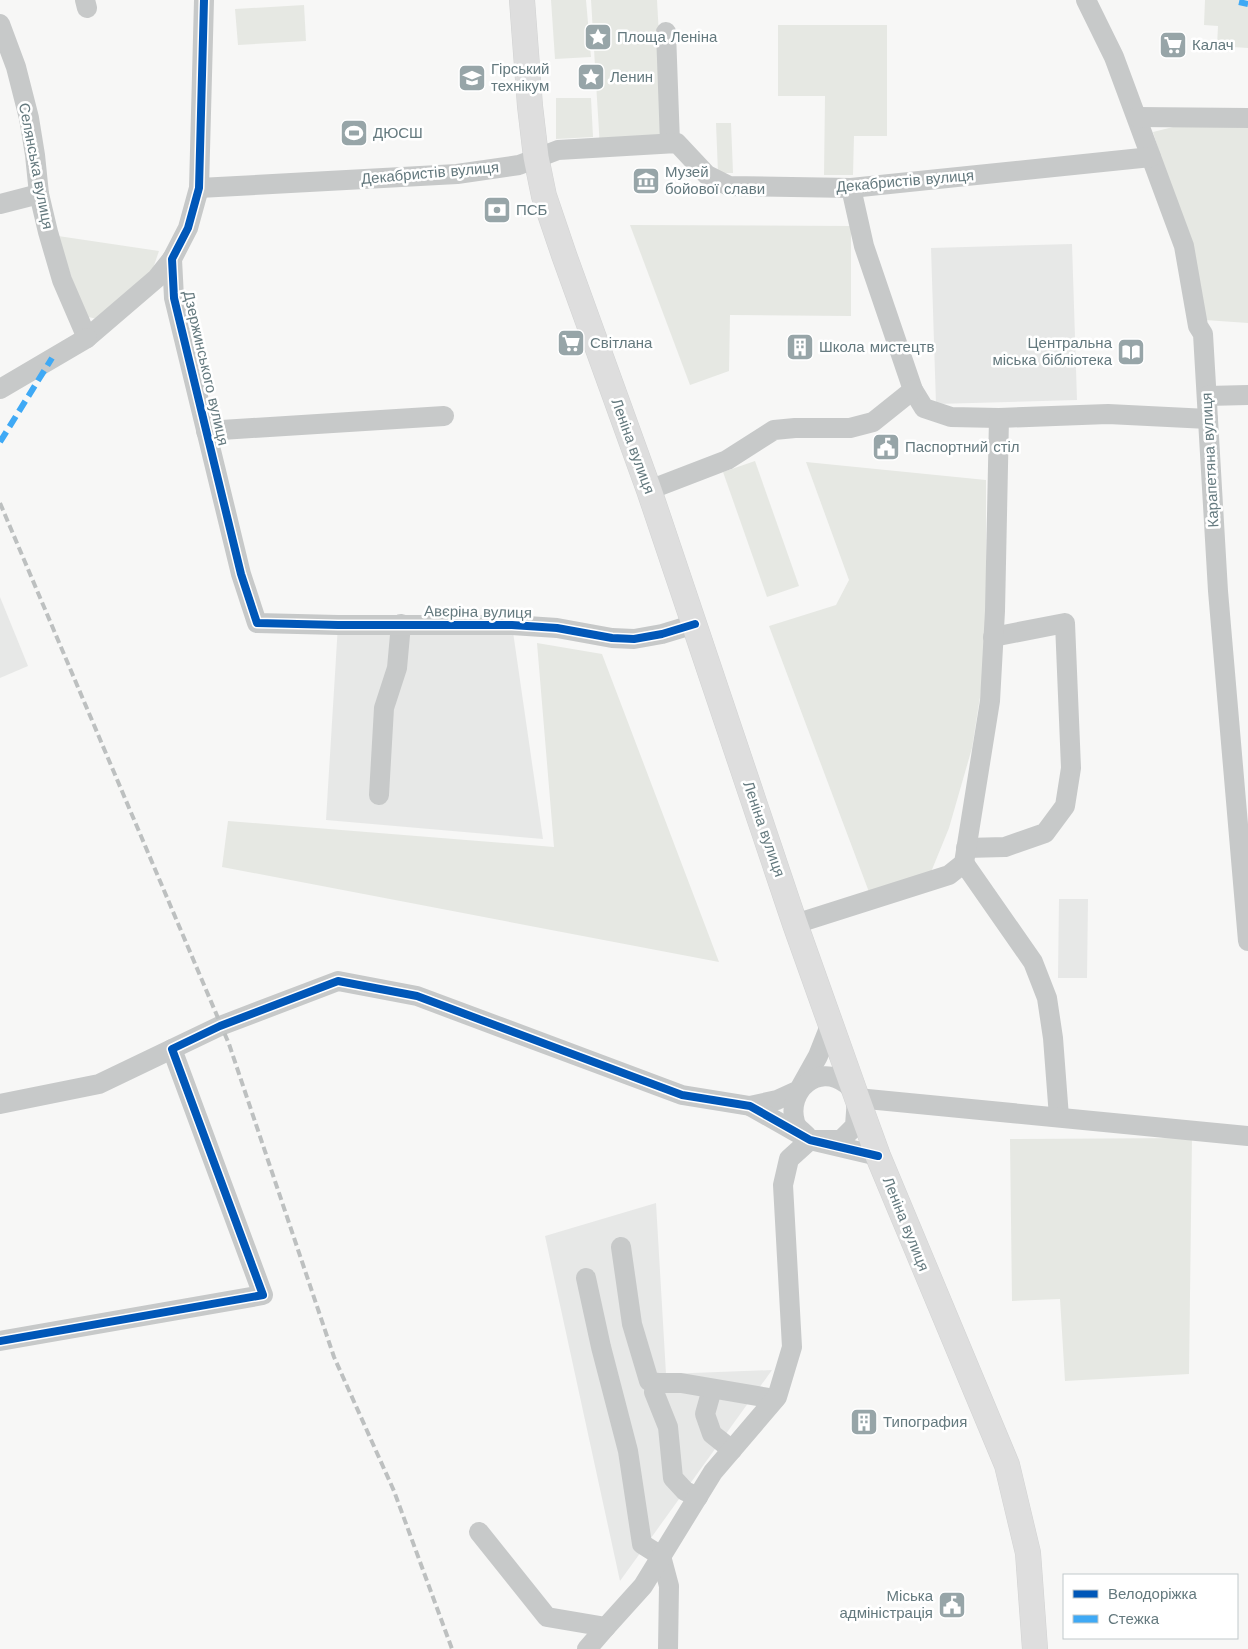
<svg xmlns="http://www.w3.org/2000/svg" width="1248" height="1649" font-family="'Work Sans',sans-serif">
<style>
.built{fill:#e7e8e7}
.green{fill:#e6e8e3}
.lines{fill:none;stroke-linecap:round;stroke-linejoin:round}
.major-casing{stroke:#d2d3d3;stroke-width:26}
.minor{stroke:#c7c9c9;stroke-width:20}
.major{stroke:#dedede;stroke-width:25}
.rail{stroke:#bdc0c0;stroke-width:4;stroke-dasharray:8 4;stroke-linecap:butt}
.quiet{stroke:#3fa9f5;stroke-width:6;stroke-dasharray:12 6;stroke-linecap:butt}
.cycleway-casing{stroke:#fff;stroke-width:11}
.cycleway{stroke:#0057b8;stroke-width:8}
.labels{text-anchor:middle;dominant-baseline:central;stroke-width:5;stroke-linejoin:round;paint-order:stroke}
.poi-label{font-size:15px;fill:#64797e;stroke:#fff;text-anchor:start}
.street-label{font-size:15px;fill:#64797e;stroke:#fff}
</style>
<rect width="100%" height="100%" fill="#f7f7f6"/>
<!-- built -->
<g class="built">
<path d="M1072 244 1077 400 936 404 931 248Z"/>
<path d="M0 597 28 666 0 678Z"/>
<path d="M338 625H512L543 839 326 820Z"/>
<path d="M1059 899H1088L1087 978H1058Z"/>
<path d="M656 1203 666 1374 772 1370 620 1581 545 1236Z"/>
</g>
<!-- green -->
<g class="green">
<path d="M551 0H586L591 57 555 59Z"/>
<path d="M591 0H657L665 144 600 148Z"/>
<path d="M1205 0H1248V48L1217 46 1218 26 1204 25Z"/>
<path d="M304 5 306 41 238 45 235 9Z"/>
<path d="M778 25H887V136H854L853 175H824L825 96H778Z"/>
<path d="M556 98H591L593 137 556 139Z"/>
<path d="M716 123H731L733 173H718Z"/>
<path d="M1199 124 1248 128V323L1205 320 1180 219 1153 132 1173 127Z"/>
<path d="M630 225 851 226V316L730 315 729 371 690 385Z"/>
<path d="M58 236 159 251 150 277 97 319 84 316Z"/>
<path d="M755 461 799 586 767 597 723 472Z"/>
<path d="M806 462 986 480V626L983 678 972 748 949 828 931 872 869 892 769 626 836 605 849 580Z"/>
<path d="M537 643 602 654 719 962 222 867 228 821 554 847Z"/>
<path d="M1192 1138 1189 1374 1065 1381 1060 1299 1012 1301 1010 1139Z"/>
</g>
<g class="lines">
<!-- major casing -->
<g class="major-casing">
<path id="major" d="M522 0 530 106 536 157 544 196 564 255 649 490 795 924 857 1098 878 1156 1007 1465 1028 1553 1035 1649"/>
</g>
<!-- minor -->
<g class="minor">
<path d="M85 0 87 8"/>
<path d="M204 0 199 188 188 228 172 259 174 298 241 574 257 623 338 625H512L557 628 612 638 634 639 662 634 695 624"/>
<path d="M1086 0 1114 57 1184 246 1198 326 1203 334 1218 591 1248 941"/>
<path d="M0 24 16 67 29 118 35 155 39 194 48 232 62 280 87 338 157 278 172 259"/>
<path d="M666 32 670 143"/>
<path d="M1137 117 1248 118"/>
<path d="M199 188 457 174 519 165 558 150 677 143 707 175 729 186 851 188 1151 157"/>
<path d="M851 188 864 246 913 390 924 408 951 417 999 418 1108 414 1208 419"/>
<path d="M0 204 39 194"/>
<path d="M0 389 87 338"/>
<path d="M1207 396 1248 395"/>
<path d="M206 431 444 416"/>
<path d="M649 490 727 460 774 430 795 428H850L873 422 913 390"/>
<path d="M379 795 384 708 397 668 401 624"/>
<path d="M966 848 1005 847 1045 833 1065 806 1071 768 1065 623 993 637"/>
<path d="M964 863 1033 962 1047 998 1053 1038 1059 1117"/>
<path d="M795 924 949 875 964 863 990 701 995 611 999 418"/>
<path d="M857 1098 1248 1136"/>
<path d="M0 1104 99 1084 172 1049"/>
<path d="M750 1106 777 1100 799 1090 818 1056 831 1023"/>
<path d="M621 1247 632 1324 649 1381 658 1383"/>
<path d="M586 1278 601 1347 628 1451 642 1544 661 1556 669 1586 668 1649"/>
<path d="M0 1341 263 1295 172 1049 220 1026 338 981 417 996 682 1095 750 1106 810 1140 878 1156"/>
<path d="M712 1389 705 1414 712 1434 732 1450"/>
<path d="M698 1497 685 1491 673 1478 668 1427 654 1392 658 1383H681L775 1399"/>
<path d="M479 1532 547 1617 606 1627 643 1586 713 1472 777 1397 792 1347 783 1185 789 1159 810 1140H841L855 1126 857 1098C854 1093 850 1086 845 1083 818 1063 786 1091 795 1122 796 1127 803 1132 807 1136"/>
<path d="M587 1649 606 1627"/>
</g>
<!-- major -->
<use href="#major" class="major"/>
<!-- rail -->
<path class="rail" d="M0 503 229 1044 334 1357 394 1491 452 1649"/>
<!-- quiet -->
<g class="quiet">
<path d="M1239 2 1248 4"/>
<path d="M0 442 52 358"/>
</g>
<!-- cycleway casing -->
<g class="cycleway-casing">
<g id="cycleway">
<path d="M204 0 199 188 188 228 172 259 174 298 241 574 257 623 338 625H512L557 628 612 638 634 639 662 634 695 624"/>
<path d="M0 1341 263 1295 172 1049 220 1026 338 981 417 996 682 1095 750 1106 810 1140 878 1156"/>
</g>
</g>
<!-- cycleway -->
<use href="#cycleway" class="cycleway"/>
</g>
<!-- icons -->
<defs>
<g id="sight-square" transform="scale(1.4375)"><rect x="-9" y="-9" width="18" height="18" rx="4" fill="#97a5a8" stroke="#fff"/><path d="M0-6L1.8-2.2L6-1.7L2.9 1.2L3.7 5.4L0 3.3L-3.7 5.4L-2.9 1.2L-6-1.7L-1.8-2.2Z" fill="#fff"/></g>
<g id="supermarket-square" transform="scale(1.4375)"><rect x="-9" y="-9" width="18" height="18" rx="4" fill="#97a5a8" stroke="#fff"/><path d="M-6-5.5h2.5l.6 2H6L4.5 2H-2.5L-4.4-4H-6ZM-1.5 3.2a1.3 1.3 0 1 0 .1 0ZM3 3.2a1.3 1.3 0 1 0 .1 0Z" fill="#fff"/></g>
<g id="university-square" transform="scale(1.4375)"><rect x="-9" y="-9" width="18" height="18" rx="4" fill="#97a5a8" stroke="#fff"/><path d="M0-5L7-2L0 1L-7-2ZM-4 1L0 2.5L4 1V4Q0 6-4 4Z" fill="#fff"/></g>
<g id="stadium-square" transform="scale(1.4375)"><rect x="-9" y="-9" width="18" height="18" rx="4" fill="#97a5a8" stroke="#fff"/><path d="M0-5a6.5 5 0 1 0 0 10a6.5 5 0 1 0 0-10ZM-3.5-1.8h7v3.6h-7Z" fill="#fff"/></g>
<g id="museum-square" transform="scale(1.4375)"><rect x="-9" y="-9" width="18" height="18" rx="4" fill="#97a5a8" stroke="#fff"/><path d="M0-6L6-3V-2H-6V-3ZM-5-1h2V3h-2ZM-1-1h2V3h-2ZM3-1h2V3H3ZM-6 4H6V6H-6Z" fill="#fff"/></g>
<g id="bank-square" transform="scale(1.4375)"><rect x="-9" y="-9" width="18" height="18" rx="4" fill="#97a5a8" stroke="#fff"/><path d="M-6-4H6V4H-6ZM0-2.3a2.3 2.3 0 1 0 0 4.6a2.3 2.3 0 1 0 0-4.6Z" fill="#fff"/></g>
<g id="building-square" transform="scale(1.4375)"><rect x="-9" y="-9" width="18" height="18" rx="4" fill="#97a5a8" stroke="#fff"/><path d="M-4-6H4V6H1V3H-1V6H-4ZM-2.5-4.3h1.7v1.8h-1.7ZM.8-4.3h1.7v1.8H.8ZM-2.5-1h1.7V.8h-1.7ZM.8-1h1.7V.8H.8Z" fill="#fff"/></g>
<g id="library-square" transform="scale(1.4375)"><rect x="-9" y="-9" width="18" height="18" rx="4" fill="#97a5a8" stroke="#fff"/><path d="M-6-4Q-3-5.5-.7-3.5V5Q-3 3-6 4ZM6-4Q3-5.5 .7-3.5V5Q3 3 6 4Z" fill="#fff"/></g>
<g id="civic-square" transform="scale(1.4375)"><rect x="-9" y="-9" width="18" height="18" rx="4" fill="#97a5a8" stroke="#fff"/><path d="M-.6-6.5H3V-4.5H.6V-3L4-1V1h2V6H-6V1h2V-1L-.6-3ZM-1.2 2.5V6h2.4V2.5Z" fill="#fff"/></g>
</defs>
<g fill-rule="evenodd">
<use href="#sight-square" x="598" y="37"/>
<use href="#supermarket-square" x="1173" y="45"/>
<use href="#sight-square" x="591" y="77"/>
<use href="#university-square" x="472" y="78"/>
<use href="#stadium-square" x="354" y="133"/>
<use href="#museum-square" x="646" y="181"/>
<use href="#bank-square" x="497" y="210"/>
<use href="#supermarket-square" x="571" y="343"/>
<use href="#building-square" x="800" y="347"/>
<use href="#library-square" x="1131" y="352"/>
<use href="#civic-square" x="886" y="447"/>
<use href="#building-square" x="864" y="1422"/>
<use href="#civic-square" x="952" y="1605"/>
</g>
<g class="labels">
<!-- poi labels -->
<g class="poi-label">
<text x="617" y="37">Площа Леніна</text>
<text x="1192" y="45">Калач</text>
<text x="491" y="69">Гірський<tspan x="491" dy="17">технікум</tspan></text>
<text x="610" y="77">Ленин</text>
<text x="373" y="133">ДЮСШ</text>
<text x="665" y="172">Музей<tspan x="665" dy="17">бойової слави</tspan></text>
<text x="516" y="210">ПСБ</text>
<text x="590" y="343">Світлана</text>
<text x="1112" y="343" text-anchor="end">Центральна<tspan x="1112" dy="17">міська бібліотека</tspan></text>
<text x="819" y="347">Школа мистецтв</text>
<text x="905" y="447">Паспортний стіл</text>
<text x="883" y="1422">Типография</text>
<text x="933" y="1596" text-anchor="end">Міська<tspan x="933" dy="17">адміністрація</tspan></text>
</g>
<!-- street labels -->
<g class="street-label">
<text transform="translate(36 166) rotate(79)">Селянська вулиця</text>
<text transform="translate(430 173) rotate(-5)">Декабристів вулиця</text>
<text transform="translate(905 181) rotate(-5)">Декабристів вулиця</text>
<text transform="translate(206 368) rotate(77)">Дзержинського вулиця</text>
<text transform="translate(633 446) rotate(70)">Леніна вулиця</text>
<text transform="translate(1210 460) rotate(-93)">Карапетяна вулиця</text>
<text transform="translate(478 612) rotate(1)">Авєріна вулиця</text>
<text transform="translate(764 829) rotate(71)">Леніна вулиця</text>
<text transform="translate(906 1224) rotate(68)">Леніна вулиця</text>
</g>
</g>
<!-- legend -->
<rect x="1063" y="1574" width="175" height="65" fill="#ffffff" stroke="#c1c9cb"/>
<rect x="1073" y="1590" width="25" height="8" fill="#0057b8" stroke="#c1c9cb"/>
<text x="1108" y="1599" font-size="15" fill="#64797e">Велодоріжка</text>
<rect x="1073" y="1615" width="25" height="8" fill="#3fa9f5" stroke="#c1c9cb"/>
<text x="1108" y="1624" font-size="15" fill="#64797e">Стежка</text>
</svg>
